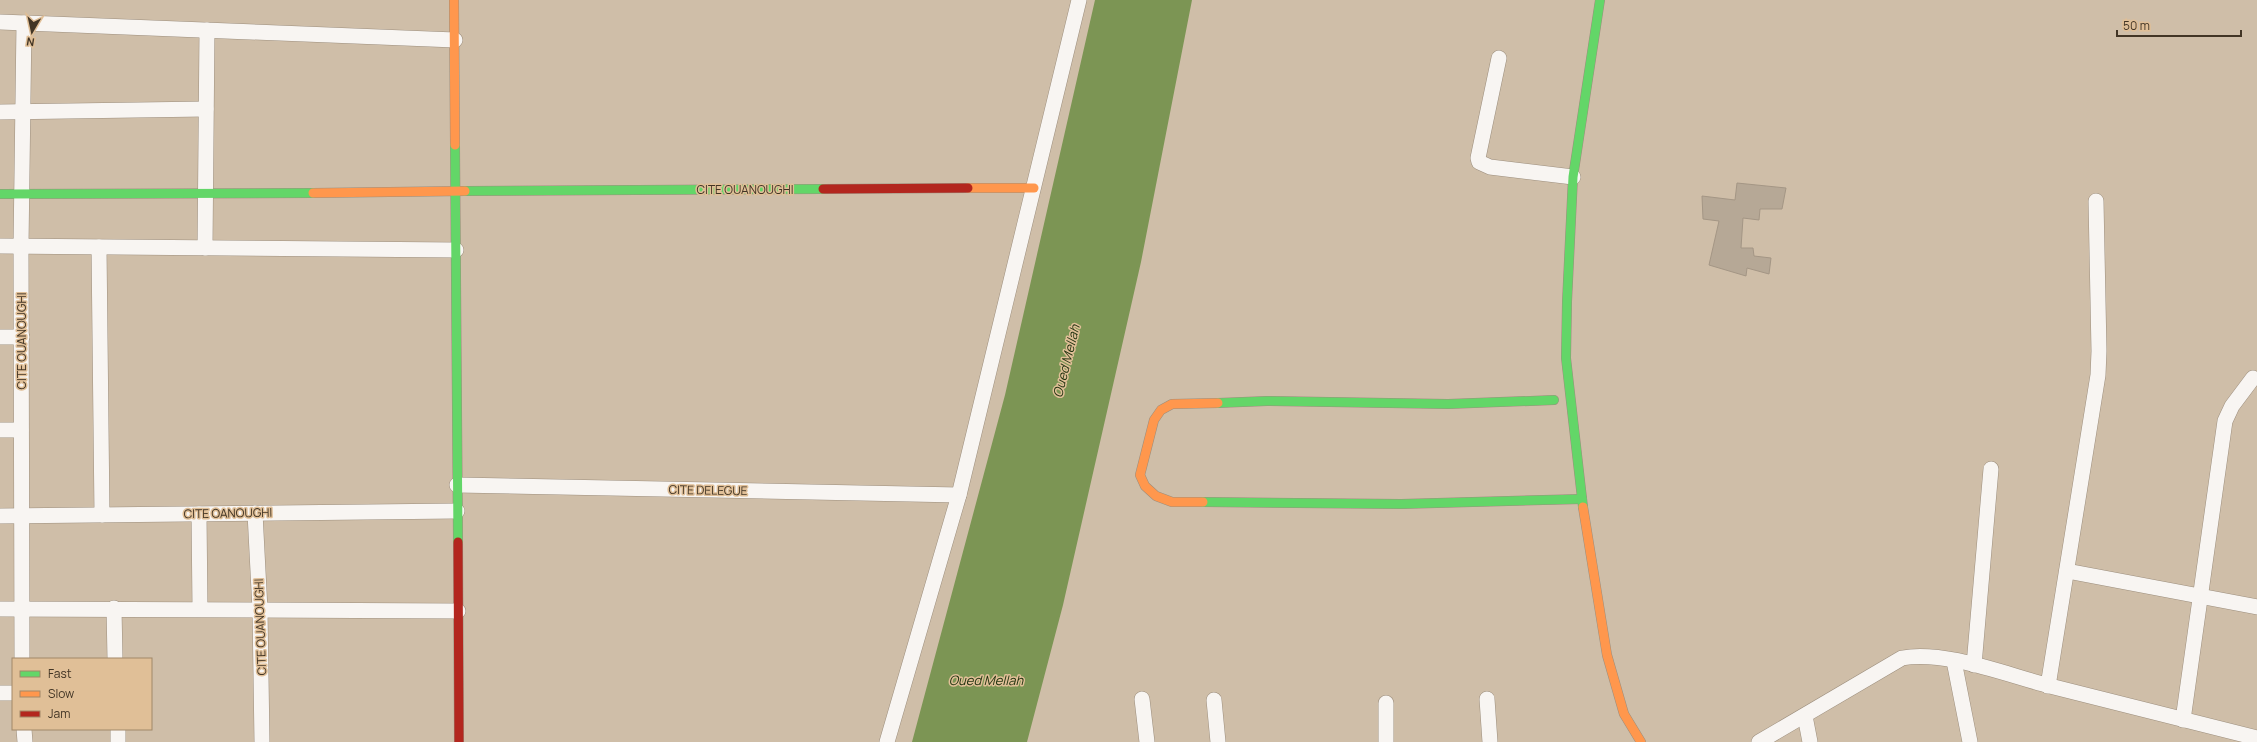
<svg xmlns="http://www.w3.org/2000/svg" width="2257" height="742" font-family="Manrope,sans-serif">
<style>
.water{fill:#7c9554}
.building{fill:#b6a896;stroke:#a49685}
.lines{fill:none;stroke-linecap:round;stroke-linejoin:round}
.street-casing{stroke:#9c8e7d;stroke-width:16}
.fast-casing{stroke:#9c8e7d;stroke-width:10}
.slow-casing{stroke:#9c8e7d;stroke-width:10}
.jam-casing{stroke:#9c8e7d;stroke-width:10}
.street{stroke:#f8f5f2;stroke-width:15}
.fast{stroke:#63d668;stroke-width:9}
.slow{stroke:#ff974d;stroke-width:9}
.jam{stroke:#b3261e;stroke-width:9}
.labels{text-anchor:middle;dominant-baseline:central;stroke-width:3;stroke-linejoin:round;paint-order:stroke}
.street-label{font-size:12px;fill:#423525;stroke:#e0bf97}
.water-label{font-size:13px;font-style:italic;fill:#223411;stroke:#e0bf97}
</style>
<rect width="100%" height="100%" fill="#cfbea8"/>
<!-- water -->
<path class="water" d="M1095 0H1192L1141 262 1063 605 1027 742H912L1005 395Z"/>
<!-- building -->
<path class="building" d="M1737 183 1786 188 1782 209H1760L1759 220 1743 218 1741 248H1753L1754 256 1771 258 1769 274 1747 268 1746 276 1709 265 1719 221 1703 219 1702 196 1735 200Z"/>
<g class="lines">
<!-- street casing -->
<g class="street-casing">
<g id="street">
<path d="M0 22 455 40"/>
<path d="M1499 58 1478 158 1479 162 1490 167 1573 177"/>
<path d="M0 112 206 109"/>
<path d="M0 246 456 250"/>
<path d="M99 247 102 515"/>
<path d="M205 248 207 30"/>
<path d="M0 337H22"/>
<path d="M0 430H21"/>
<path d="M457 485 959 495"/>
<path d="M255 513 260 610 262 742"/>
<path d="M199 514 200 609"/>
<path d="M0 516 457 511"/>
<path d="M2067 571 2257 607"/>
<path d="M114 608 115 659"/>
<path d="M0 609 458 611"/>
<path d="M22 659 21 246 24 23"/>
<path d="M1954 661 1970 742"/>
<path d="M1974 665 1991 469"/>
<path d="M2048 686 2098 375 2099 351 2096 201"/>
<path d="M0 693H13"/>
<path d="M1142 699 1147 742"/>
<path d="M1487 699 1490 742"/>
<path d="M1214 700 1218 742"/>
<path d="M1386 703V742"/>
<path d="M1805 716 1810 742"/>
<path d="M2183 720 2225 421 2232 406 2253 378"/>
<path d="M24 729 25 742"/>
<path d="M118 729V742"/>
<path d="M887 742 959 495 1079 0"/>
<path d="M1759 742 1902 658C1945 650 2007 675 2050 686 2119 704 2188 721 2257 738"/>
</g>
</g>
<!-- fast casing -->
<g class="fast-casing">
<g id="fast">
<path d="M455 145 458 542"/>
<path d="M465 191 823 189"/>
<path d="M0 194 313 193"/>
<path d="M1218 403 1267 401 1448 404 1554 400"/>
<path d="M1203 502 1401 504 1582 499"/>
<path d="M1583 507 1566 358 1567 302 1573 177 1600 0"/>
</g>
</g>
<!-- slow casing -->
<g class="slow-casing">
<g id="slow">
<path d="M454 0 455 145"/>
<path d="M968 188H1034"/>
<path d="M313 193 465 191"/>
<path d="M1203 502H1172L1156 496 1145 486 1140 475 1154 420 1161 410 1172 404 1218 403"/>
<path d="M1583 507 1607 655 1624 714 1641 742"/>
</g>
</g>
<!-- jam casing -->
<g class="jam-casing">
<g id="jam">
<path d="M823 189 968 188"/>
<path d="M458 542 459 742"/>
</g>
</g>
<!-- street -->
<use href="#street" class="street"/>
<!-- fast -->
<use href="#fast" class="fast"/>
<!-- slow -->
<use href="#slow" class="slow"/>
<!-- jam -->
<use href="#jam" class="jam"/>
</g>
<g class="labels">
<!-- street labels -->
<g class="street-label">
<text x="745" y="189">CITE OUANOUGHI</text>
<text transform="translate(21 341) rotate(-90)">CITE OUANOUGHI</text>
<text transform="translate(708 490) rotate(1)">CITE DELEGUE</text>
<text transform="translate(228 513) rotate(-1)">CITE OANOUGHI</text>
<text transform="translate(260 627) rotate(-92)">CITE OUANOUGHI</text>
</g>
<!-- water labels -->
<g class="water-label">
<text transform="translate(1066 361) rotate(-76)">Oued Mellah</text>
<text x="986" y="680">Oued Mellah</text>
</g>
</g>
<!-- legend -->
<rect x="12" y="658" width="140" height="72" fill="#e0bf97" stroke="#a18869"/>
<rect x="20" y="671" width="20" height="6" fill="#63d668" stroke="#a18869"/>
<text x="48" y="678" font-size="12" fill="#423525">Fast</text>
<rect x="20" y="691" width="20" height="6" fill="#ff974d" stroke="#a18869"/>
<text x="48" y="698" font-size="12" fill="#423525">Slow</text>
<rect x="20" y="711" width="20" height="6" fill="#b3261e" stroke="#a18869"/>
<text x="48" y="718" font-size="12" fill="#423525">Jam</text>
<!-- north arrow -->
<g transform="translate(32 32) rotate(189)" stroke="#e0bf97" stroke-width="3" paint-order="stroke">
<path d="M0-3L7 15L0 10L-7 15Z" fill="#423525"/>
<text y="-6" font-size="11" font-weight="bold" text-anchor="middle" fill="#423525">N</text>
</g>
<!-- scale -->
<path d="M2117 30v6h124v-6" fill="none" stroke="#423525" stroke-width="2"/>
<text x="2123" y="30" font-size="12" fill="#423525" stroke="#e0bf97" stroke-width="3" paint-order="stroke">50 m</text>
</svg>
